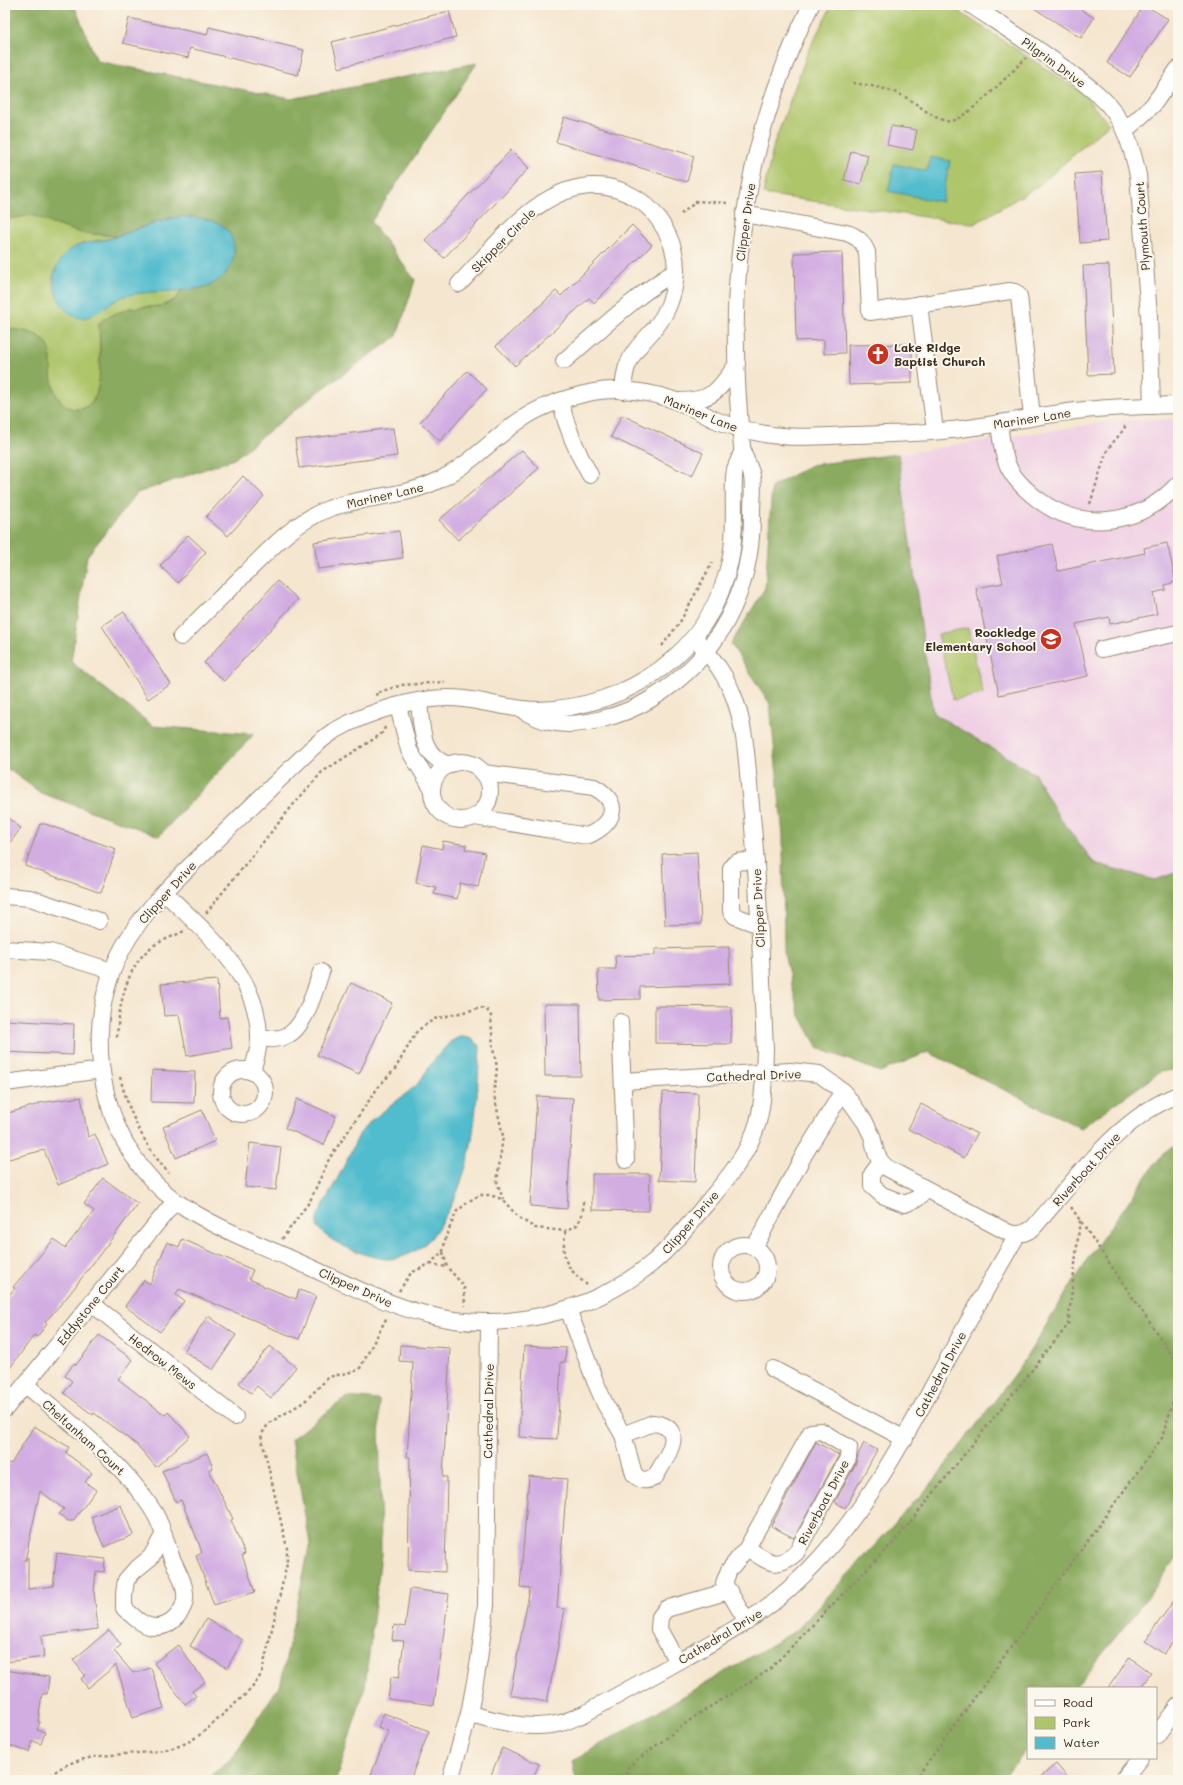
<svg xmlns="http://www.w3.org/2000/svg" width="1183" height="1785" font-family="Mali,sans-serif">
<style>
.built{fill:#f0d0e4}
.green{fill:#aec56a;stroke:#747844}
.forest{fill:#8aaa5e;stroke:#626a3e}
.water{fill:#51bccd;stroke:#467376}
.building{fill:#d2ade2}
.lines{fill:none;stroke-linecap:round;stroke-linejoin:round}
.minor-casing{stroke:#988876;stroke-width:18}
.path{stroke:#988876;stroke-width:2.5;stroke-dasharray:3 3;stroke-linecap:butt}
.minor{stroke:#fff;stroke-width:16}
.labels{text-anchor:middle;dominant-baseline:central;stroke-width:4;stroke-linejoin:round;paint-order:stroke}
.street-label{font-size:12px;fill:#3b2a1e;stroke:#fbf7ec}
.poi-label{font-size:12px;font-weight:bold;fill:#3b2a1e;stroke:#fbf7ec;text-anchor:start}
</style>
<rect width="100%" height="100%" fill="#fbf7ec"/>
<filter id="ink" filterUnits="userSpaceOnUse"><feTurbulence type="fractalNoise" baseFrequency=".025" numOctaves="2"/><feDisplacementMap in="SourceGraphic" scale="8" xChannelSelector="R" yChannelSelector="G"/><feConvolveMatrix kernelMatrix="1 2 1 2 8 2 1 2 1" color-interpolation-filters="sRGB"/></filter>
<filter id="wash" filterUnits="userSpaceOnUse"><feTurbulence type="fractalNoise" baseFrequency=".012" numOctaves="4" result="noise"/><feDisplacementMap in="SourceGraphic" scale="16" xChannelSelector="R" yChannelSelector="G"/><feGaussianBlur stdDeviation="0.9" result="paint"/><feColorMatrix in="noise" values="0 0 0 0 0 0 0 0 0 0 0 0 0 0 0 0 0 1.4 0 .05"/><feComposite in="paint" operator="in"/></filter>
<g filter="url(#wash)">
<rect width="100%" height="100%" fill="#f5e6cf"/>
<!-- built -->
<path class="built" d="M1178 419V872L1155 881 1094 863 1057 814 1035 774 933 713 898 454 1112 421Z"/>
<!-- green -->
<g class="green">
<path d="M832 5H949L1080 91 1109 124 1038 186 974 224 763 194 774 144 809 49Z"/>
<path d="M33 215 65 228 97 234 117 236 108 239 94 241 53 275V283L60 300 113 302 123 296 140 292 183 289 176 299 162 306 130 308 105 318 99 323C100 341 102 383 95 397 92 403 85 409 79 409 49 411 50 367 49 347L34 334 5 328V221L7 219Z"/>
<path d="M968 628 983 694 953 700 938 634Z"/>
</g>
<!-- forest -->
<g class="forest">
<path d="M5 5H74L97 61 291 99 477 63 371 222 415 280 397 336 314 395 234 459 137 493 87 556 71 662 153 726 254 734 159 836 41 793 5 767V328C17 330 36 331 45 341 59 356 40 389 68 407 72 410 78 410 82 409 88 407 91 404 94 399 102 387 100 340 99 324L105 318 130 308 162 306 176 299 183 289 198 288 223 227 204 219 193 217H181L165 219 117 236 82 233 52 224 33 215 7 219 5 221Z"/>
<path d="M898 454 933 713 1035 774 1057 814 1094 863 1155 880 1178 872V1069L1160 1072 1081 1128 928 1052 880 1072 818 1048 799 1014 784 954 783 836 770 704 731 644 765 588 772 487 811 465Z"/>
<path d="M1178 1145V1556L1136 1612 1075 1688H1028V1747L1002 1780H576L572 1761 797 1630 932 1483 1019 1369 1086 1261 1164 1152Z"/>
<path d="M347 1397 379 1400 381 1554 365 1687 336 1780H206L232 1758 281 1683 310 1543 291 1439Z"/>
</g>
<!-- water -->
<g class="water">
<path d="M930 157 950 161 942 202 888 191 894 164 927 171Z"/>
<path d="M181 217C194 217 213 218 224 227 242 244 234 272 214 283 195 294 150 289 125 296 107 301 85 332 66 310 46 288 51 258 79 245 88 241 99 242 108 239 133 232 155 221 181 217Z"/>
<path d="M459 1037C468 1037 476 1039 480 1048 476 1107 476 1169 442 1221 438 1228 433 1237 426 1243 416 1252 401 1259 388 1259 371 1259 326 1242 318 1227 316 1223 317 1219 318 1215L341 1172 360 1133 371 1121 417 1085 434 1060 450 1042Z"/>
</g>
<g id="blocks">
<!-- building -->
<g class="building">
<path d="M1029 5H1075L1094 18 1081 38Z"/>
<path d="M1144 5 1168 19 1130 77 1107 63Z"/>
<path d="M449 11 456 37 339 68 332 42Z"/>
<path d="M129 18 207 35 209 27 304 50 298 75 190 48 188 58 123 43Z"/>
<path d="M564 117 694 156 687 182 556 142Z"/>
<path d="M891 126 917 130 913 150 887 145Z"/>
<path d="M511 150 529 168 444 258 425 240Z"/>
<path d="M851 151 868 155 861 184 844 180Z"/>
<path d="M1102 172 1107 241 1080 243 1075 174Z"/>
<path d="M632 225 652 245 594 303 589 298 515 366 496 346 556 291 561 296Z"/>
<path d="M842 252 845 353 824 354V340L796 341 794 253Z"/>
<path d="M1109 265 1114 374 1088 375 1083 266Z"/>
<path d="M912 344V383L849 385 848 345Z"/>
<path d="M467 371 487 389 440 441 420 422Z"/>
<path d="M622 415 703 453 692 476 611 437Z"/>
<path d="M393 428 397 456 299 468 295 440Z"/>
<path d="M522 450 539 468 458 540 439 520Z"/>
<path d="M243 476 264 496 228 536 206 517Z"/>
<path d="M399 531 403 558 318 569 314 542Z"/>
<path d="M188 535 206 552 178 583 160 566Z"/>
<path d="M1167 543 1176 582 1165 585 1166 590 1153 593 1157 614 1110 624 1109 617 1076 624 1088 676 999 695 976 588 1003 583 997 556 1052 544 1058 571 1145 553 1144 548Z"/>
<path d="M277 581 298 599 224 681 204 663Z"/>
<path d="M124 612 171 684 148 699 102 626Z"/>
<path d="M5 816 21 828 5 849Z"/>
<path d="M40 824H45L116 849 101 893 25 866Z"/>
<path d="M443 841 466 845 465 849 485 853 478 887 460 883 457 899 434 894 436 887 416 883 423 845 442 849Z"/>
<path d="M697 852 701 924 665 925 662 854Z"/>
<path d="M729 947 730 984 640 987V999L599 1000 598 969H616L615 956 655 955V949Z"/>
<path d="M217 980 220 1018 227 1017 232 1048 187 1056 179 1015 164 1016 161 984Z"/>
<path d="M351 983 392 1003 359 1074 317 1055Z"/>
<path d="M544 1004H580L581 1076H545Z"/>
<path d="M655 1006 732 1007 731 1044 655 1043Z"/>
<path d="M5 1020 74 1024 73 1055 5 1052Z"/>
<path d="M152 1070 195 1072 194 1103 151 1102Z"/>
<path d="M663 1092 698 1093 695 1182 659 1180Z"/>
<path d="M537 1096 573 1098 567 1209 530 1206Z"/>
<path d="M81 1097 88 1137 95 1134 108 1164 58 1185 44 1150 5 1160V1114L39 1104V1103Z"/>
<path d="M297 1099 336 1116 324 1145 285 1128Z"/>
<path d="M921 1104 977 1134 964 1158 908 1129Z"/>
<path d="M202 1110 215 1141 176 1158 163 1127Z"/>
<path d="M250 1143 281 1147 276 1190 245 1187Z"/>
<path d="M592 1174H650L649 1211 592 1210Z"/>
<path d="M103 1178 138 1204 68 1296 45 1322 47 1324 37 1337 34 1335 5 1375V1300L15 1288 13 1287 54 1239 65 1248 94 1211 84 1204Z"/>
<path d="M182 1239 253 1270 249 1279 263 1285V1286L296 1299 299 1290 316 1296 299 1339 268 1327V1326L179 1289 176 1295 184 1301 160 1332 125 1306 144 1280 150 1284 167 1242 179 1247Z"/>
<path d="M208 1316 236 1335 213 1370 184 1351Z"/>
<path d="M99 1335 133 1360 118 1379 165 1415 168 1412 190 1436 156 1467 137 1445 94 1413 93 1415 64 1393 72 1381 65 1376 74 1363 76 1365Z"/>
<path d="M400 1345 450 1348 443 1477H447L445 1572 408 1570 410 1457H407L413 1362 399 1361Z"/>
<path d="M270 1346 296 1367 271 1398 257 1386 251 1393 239 1383Z"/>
<path d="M524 1346 566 1348 565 1362H561L557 1439 519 1437Z"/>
<path d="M34 1426 69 1447 66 1453 92 1473 85 1482 96 1490 73 1521H68L59 1514 64 1509 40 1491 25 1561 28 1557V1589L53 1586 57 1553 105 1559 104 1572 96 1571 94 1591 98 1629 41 1636 44 1657 5 1662V1462L11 1464Z"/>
<path d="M816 1442 839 1455 794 1538 771 1526Z"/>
<path d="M864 1443 877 1450 845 1508 835 1502 856 1463 858 1455Z"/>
<path d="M207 1453 213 1468 209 1470 233 1519 231 1520 245 1554 242 1555 255 1592 214 1605 196 1556 202 1553 198 1541 181 1500 176 1502 162 1471Z"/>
<path d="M529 1476 567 1479 557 1608 565 1609 547 1702 510 1695 530 1588 520 1587Z"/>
<path d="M121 1505 133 1535 104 1547 91 1517Z"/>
<path d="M410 1589 449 1594 434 1705 388 1699 391 1677 399 1678 404 1641 392 1640 394 1625 405 1627Z"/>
<path d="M1178 1595V1635L1164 1654 1145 1641Z"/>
<path d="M206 1619 243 1640 227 1668 190 1646Z"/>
<path d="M109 1630 121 1645 114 1651 133 1673 151 1668 164 1708 133 1718 116 1665 88 1688 81 1679 85 1675 73 1660Z"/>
<path d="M178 1645 205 1682 192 1691 196 1696 185 1704 154 1663Z"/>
<path d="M1130 1657 1151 1673 1140 1688H1108Z"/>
<path d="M5 1670 49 1677 47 1694H42L38 1722H40L37 1730 45 1732 41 1744 33 1741 29 1752 5 1744Z"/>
<path d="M384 1713 429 1731 410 1780H369L388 1731 378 1727Z"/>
<path d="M502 1748 539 1764 532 1780H489Z"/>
<path d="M1056 1764 1070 1780H1037Z"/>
</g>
</g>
</g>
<g filter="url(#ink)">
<use href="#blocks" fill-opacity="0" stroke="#988876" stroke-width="1"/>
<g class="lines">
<!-- minor casing -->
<g class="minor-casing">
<g id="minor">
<path d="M971 5C1004 27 1038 48 1069 72 1083 82 1100 94 1111 108 1126 127 1133 151 1138 175L1149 316 1152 406"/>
<path d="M1125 131 1153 105 1178 69"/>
<path d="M744 214 847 233C858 237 862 241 867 252L870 312 1010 291 1015 292 1019 296 1032 417"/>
<path d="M459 284C498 244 544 177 607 187 624 190 641 199 652 211 669 231 679 255 675 281 673 297 666 315 655 328 645 340 634 349 628 364 624 373 624 382 623 391"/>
<path d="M919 304 935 431"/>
<path d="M564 361C600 330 635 296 676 271"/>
<path d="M560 401C567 428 576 451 590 475"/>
<path d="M679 401C713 401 719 390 737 364"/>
<path d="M999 423C1001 438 1002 454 1009 468 1016 482 1028 492 1040 501 1084 533 1142 524 1178 484"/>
<path d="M181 637C203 615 225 593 247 572 272 547 295 522 328 509 364 495 404 498 439 480 470 465 493 438 522 419 542 405 569 397 593 392 620 387 653 392 679 402 691 407 702 413 713 419 730 426 747 431 765 434 794 439 824 436 852 435 885 434 918 434 951 430 992 426 1033 416 1075 411 1109 407 1144 406 1178 405"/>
<path d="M694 637C712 657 728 677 736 703 746 732 747 765 750 795 759 880 761 965 765 1049 764 1073 764 1099 758 1122 747 1159 720 1187 696 1216 682 1233 668 1250 651 1264 590 1313 501 1335 425 1314 382 1303 337 1279 296 1261 256 1243 213 1227 177 1202 106 1152 82 1047 113 969 133 917 178 878 217 840 248 809 280 779 312 748 319 742 326 736 334 731 369 711 423 694 464 699 489 702 513 710 538 710 628 708 711 652 730 561 736 533 733 505 734 477L735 469 743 450"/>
<path d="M1102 649 1178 633"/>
<path d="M419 702C422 727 420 756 449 765"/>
<path d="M398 706 409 750 428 781 432 790"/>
<path d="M525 712C533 716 541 720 550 722 580 729 625 715 651 699 719 658 753 590 752 511 752 500 754 487 752 476 750 466 743 457 742 447 736 387 733 322 739 262 747 173 771 85 811 5"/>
<circle cx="461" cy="791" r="29"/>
<path d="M475 817 587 836C614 824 623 803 594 787L483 773"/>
<path d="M756 862C747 862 736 858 731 868V911L735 916 759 925"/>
<path d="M165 893C206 933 259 975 259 1038 259 1050 255 1061 252 1071"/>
<path d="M5 896 30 898 99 921"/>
<path d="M5 949 50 952 112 971"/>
<path d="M620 1022 626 1160"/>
<path d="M259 1039C268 1039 278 1040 286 1036 305 1028 315 990 321 972"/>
<circle cx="243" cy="1092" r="22"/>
<path d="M623 1081 790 1071 819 1074 843 1091 865 1122 872 1136 876 1153 881 1162 887 1168 1009 1233C1019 1235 1024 1234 1033 1228 1074 1182 1119 1117 1178 1095"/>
<path d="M5 1083 102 1070"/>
<path d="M881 1162 872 1174V1186L882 1195 905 1204 918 1198 925 1189"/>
<circle cx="744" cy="1268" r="23"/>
<path d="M755 1246 805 1153 843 1091"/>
<path d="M91 1303 235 1417"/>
<path d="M568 1309 595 1381 605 1404 623 1435"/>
<path d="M773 1369 905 1439"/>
<path d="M25 1384C69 1422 120 1459 152 1509 162 1523 165 1540 171 1556 176 1569 184 1579 185 1593 187 1609 172 1628 154 1627 142 1626 133 1616 124 1608V1594L126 1580 134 1571 151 1557 164 1534"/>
<path d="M5 1409 175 1201"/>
<path d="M653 1423C690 1427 665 1459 655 1477 647 1482 640 1481 634 1474L623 1435Z"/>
<path d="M747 1622 724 1583 729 1570 747 1548 811 1432 821 1431 849 1448 848 1458 796 1553C775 1571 768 1561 747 1548"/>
<path d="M677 1662 659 1629 660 1617 666 1609 729 1591"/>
<path d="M469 1714C500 1721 529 1731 561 1723 568 1721 576 1717 584 1714 617 1696 650 1677 683 1659 720 1638 757 1618 789 1589 854 1531 897 1453 938 1377 964 1329 990 1281 1018 1234"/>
<path d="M1156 1736 1178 1706"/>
<path d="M450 1780 469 1714 479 1660 486 1605 489 1322"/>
<path d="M1123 1780 1140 1758"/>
</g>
</g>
<!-- path -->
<g class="path">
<path d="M853 83C873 86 893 89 910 100 920 106 939 123 951 121 971 116 1010 73 1026 58"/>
<path d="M681 214 697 201 727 203"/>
<path d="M1090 504 1106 453C1111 442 1122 435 1126 424"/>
<path d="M662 646 680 622 712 563"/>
<path d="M377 696 376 693 402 685 445 682"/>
<path d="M206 913 293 805 322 772 380 735 383 732 386 725"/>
<path d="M117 1037C119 1007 125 970 149 949 158 941 173 937 184 931"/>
<path d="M120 1077C129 1113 144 1146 169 1173"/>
<path d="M1071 1207 1178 1364"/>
<path d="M566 1231C560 1259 566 1267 587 1285"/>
<path d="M282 1239 310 1201 329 1159 379 1086 395 1069 417 1031 434 1019 481 1008 487 1010 491 1016 493 1049 497 1067 494 1095 503 1136 497 1182 503 1199"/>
<path d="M443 1252 447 1267 464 1286 465 1306"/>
<path d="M430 1264 447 1267"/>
<path d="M399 1291 411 1273 431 1263 443 1251 446 1236 457 1211 471 1200 480 1195H488L497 1197 503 1200 518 1217 535 1228 566 1231 577 1225 580 1219 583 1212V1201"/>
<path d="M46 1780C77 1745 139 1760 179 1746 200 1738 212 1724 228 1710 241 1698 255 1688 262 1672L287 1564V1548L261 1435 269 1423 304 1402 329 1377 359 1370 387 1317"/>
<path d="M624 1780 629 1766 697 1715 769 1670 899 1536 1068 1325 1080 1220"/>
<path d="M915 1780 1162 1438 1178 1385"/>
</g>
<!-- minor -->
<use href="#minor" class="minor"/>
</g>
</g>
<!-- icons -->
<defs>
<g id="church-disc" transform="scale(1.15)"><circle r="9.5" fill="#c8321e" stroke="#fbf7ec"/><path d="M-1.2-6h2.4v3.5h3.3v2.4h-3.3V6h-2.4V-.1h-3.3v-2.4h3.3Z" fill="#fff"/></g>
<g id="school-disc" transform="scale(1.15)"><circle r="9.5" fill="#c8321e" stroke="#fbf7ec"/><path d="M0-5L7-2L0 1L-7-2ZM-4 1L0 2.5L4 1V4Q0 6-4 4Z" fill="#fff"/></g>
</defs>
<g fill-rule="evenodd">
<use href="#church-disc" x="878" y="354"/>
<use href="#school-disc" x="1051" y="639"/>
</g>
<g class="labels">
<!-- street labels -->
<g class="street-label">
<text transform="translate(1054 62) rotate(36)">Pilgrim Drive</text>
<text transform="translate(745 222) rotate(-82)">Clipper Drive</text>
<text transform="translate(1142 226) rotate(-94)">Plymouth Court</text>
<text transform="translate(503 240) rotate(-45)">Skipper Circle</text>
<text transform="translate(701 413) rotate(22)">Mariner Lane</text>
<text transform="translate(1032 418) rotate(-9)">Mariner Lane</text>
<text transform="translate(385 495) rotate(-13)">Mariner Lane</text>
<text transform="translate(167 892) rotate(-48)">Clipper Drive</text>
<text transform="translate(758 908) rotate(-93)">Clipper Drive</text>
<text transform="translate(754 1075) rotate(-2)">Cathedral Drive</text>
<text transform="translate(1086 1169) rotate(-48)">Riverboat Drive</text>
<text transform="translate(690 1222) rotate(-49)">Clipper Drive</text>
<text transform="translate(356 1287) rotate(24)">Clipper Drive</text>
<text transform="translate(90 1305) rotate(-51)">Eddystone Court</text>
<text transform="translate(163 1361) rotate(38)">Hedrow Mews</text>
<text transform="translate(940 1374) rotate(-62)">Cathedral Drive</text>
<text transform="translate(488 1411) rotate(-89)">Cathedral Drive</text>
<text transform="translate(84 1437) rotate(42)">Cheltanham Court</text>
<text transform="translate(823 1502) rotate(-62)">Riverboat Drive</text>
<text transform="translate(720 1636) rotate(-31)">Cathedral Drive</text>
</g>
<!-- poi labels -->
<g class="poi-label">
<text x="894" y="347">Lake Ridge<tspan x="894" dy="14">Baptist Church</tspan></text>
<text x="1036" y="632" text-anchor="end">Rockledge<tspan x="1036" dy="14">Elementary School</tspan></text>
</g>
</g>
<!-- margin -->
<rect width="1183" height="1785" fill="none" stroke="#fbf7ec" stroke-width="20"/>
<!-- legend -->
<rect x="1027" y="1687" width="130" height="72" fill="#fbf7ec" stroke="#aea59a"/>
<rect x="1035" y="1700" width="20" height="6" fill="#ffffff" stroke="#aea59a"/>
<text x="1063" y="1707" font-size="12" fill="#3b2a1e">Road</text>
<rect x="1035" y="1717" width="20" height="12" fill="#aec56a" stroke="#aea59a"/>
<text x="1063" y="1727" font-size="12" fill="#3b2a1e">Park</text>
<rect x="1035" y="1737" width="20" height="12" fill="#51bccd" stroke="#aea59a"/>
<text x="1063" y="1747" font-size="12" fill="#3b2a1e">Water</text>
</svg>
